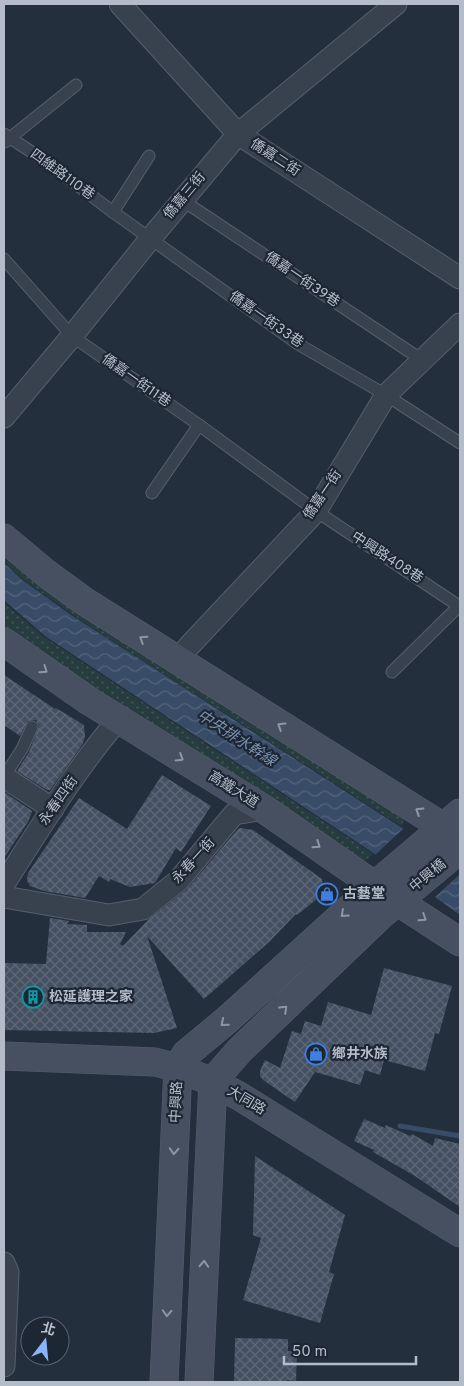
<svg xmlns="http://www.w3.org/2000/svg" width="464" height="1386" font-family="Overpass,'Noto Sans TC',sans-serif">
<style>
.grass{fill:url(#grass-dots)}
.water{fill:url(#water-waves)}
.pier{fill:#242f3e}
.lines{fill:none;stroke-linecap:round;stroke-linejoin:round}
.stream{stroke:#394c67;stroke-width:5}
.building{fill:url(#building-cross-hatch)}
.lane-casing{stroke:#565f6c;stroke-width:13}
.street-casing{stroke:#565f6c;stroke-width:23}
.secondary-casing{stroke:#565f6c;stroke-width:29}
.lane{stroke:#38414e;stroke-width:11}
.street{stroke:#38414e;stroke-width:21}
.secondary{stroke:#465061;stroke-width:28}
.oneway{stroke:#8e96a5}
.labels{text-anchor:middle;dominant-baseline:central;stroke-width:4.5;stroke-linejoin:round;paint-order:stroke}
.street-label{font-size:14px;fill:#b4bcc9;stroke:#1d2633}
.poi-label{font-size:14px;font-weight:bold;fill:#b4bcc9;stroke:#1d2633;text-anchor:start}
.water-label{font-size:15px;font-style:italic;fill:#7c92b1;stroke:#1d2633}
</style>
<defs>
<pattern id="grass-dots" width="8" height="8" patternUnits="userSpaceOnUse" patternTransform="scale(1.25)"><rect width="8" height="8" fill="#263c3f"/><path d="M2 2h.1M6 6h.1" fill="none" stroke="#435659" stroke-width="1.8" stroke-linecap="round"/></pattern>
<pattern id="water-waves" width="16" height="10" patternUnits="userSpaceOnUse" patternTransform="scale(1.25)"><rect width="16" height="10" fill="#394c67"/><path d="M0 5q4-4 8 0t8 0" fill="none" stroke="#53647b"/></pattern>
<pattern id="building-cross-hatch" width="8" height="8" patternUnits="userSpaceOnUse" patternTransform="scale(1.25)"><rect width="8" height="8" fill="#455162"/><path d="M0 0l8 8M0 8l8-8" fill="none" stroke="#5d6877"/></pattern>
</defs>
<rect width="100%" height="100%" fill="#242f3e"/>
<!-- grass -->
<g class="grass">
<path d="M4 546 405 819 401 826 89 626 21 578 4 562Z"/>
<path d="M4 603 44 637 373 854 360 865 4 631Z"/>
</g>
<!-- water -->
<path class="water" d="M4 563 21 579 71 615 399 826 460 868V915L372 852 45 636 4 600Z"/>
<!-- pier -->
<path class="pier" d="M405 827 460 865V874L433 899 374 856Z"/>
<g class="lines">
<!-- stream -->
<path class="stream" d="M400 1126 460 1136"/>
</g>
<!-- building -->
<g class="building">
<path d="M4 675 55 709 56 708 84 725 85 737 82 745 50 790H47L17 771 29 752 39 726 36 720 28 721 20 736 4 725Z"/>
<path d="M162 775 211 806 181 852 176 848 155 883 130 887 110 879 109 882 99 876 85 898 44 891 30 886 27 880 28 873 79 798 127 829Z"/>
<path d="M4 792 32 811 29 820 4 858Z"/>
<path d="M240 828 253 830 322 879 323 890 317 899 297 915 296 914 269 942 204 999 147 936 177 1028 154 1033 4 1030V963L46 964 50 918 69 921 67 924 87 925V932H126L120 944 123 946 148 920 187 889 237 830Z"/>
<path d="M384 968 452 986 439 1034 435 1033 425 1071 384 1060 380 1075 365 1070 360 1085 315 1072 295 1102 263 1080 260 1076V1071L265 1060 280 1068 292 1031 301 1034 305 1021 321 1026 328 1002 371 1015Z"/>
<path d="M364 1119 385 1128 386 1125 410 1136 412 1134 433 1146 435 1138 460 1144V1207L415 1176 373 1152 374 1150 354 1141Z"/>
<path d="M255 1156 345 1215 329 1272 334 1274 320 1323 243 1300 261 1238 253 1235Z"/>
<path d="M235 1338 288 1339V1351L297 1352 296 1381 287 1380V1382H234Z"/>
</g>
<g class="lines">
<!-- lane casing -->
<g class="lane-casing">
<g id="lane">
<path d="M4 134 44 160 113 212 298 344 386 395 460 443"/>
<path d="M5 142 76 85"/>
<path d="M182 200 422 360"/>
<path d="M113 212 149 156"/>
<path d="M4 259 72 336 199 425 316 511 459 606"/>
<path d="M152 493 199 425"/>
<path d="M392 672 460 605"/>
<path d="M7 779 9 769 22 749 32 727"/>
</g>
</g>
<!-- street casing -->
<g class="street-casing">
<g id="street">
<path d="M120 4 238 134 460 278"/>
<path d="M4 417 72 336 150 239 238 134 396 4"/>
<path d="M177 661 190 645 316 511 386 395 460 324"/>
<path d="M4 777 53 809"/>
<path d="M4 884C40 828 75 770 118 720"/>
<path d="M4 897 109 915 143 909 178 881 234 814 264 809"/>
<path d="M4 1263 8 1272 4 1366"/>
</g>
</g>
<!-- secondary casing -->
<g class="secondary-casing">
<g id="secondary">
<path d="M4 538 47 574 84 601 459 837"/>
<path d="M4 642 89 701 264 809 397 901 460 942"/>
<path d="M4 1056 155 1062C185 1069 212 1081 239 1096L460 1233"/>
<path d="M164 1382 178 1067 186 1054 228 1019 380 881 460 813"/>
<path d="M199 1382 213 1081 239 1051 380 916 460 849"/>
</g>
</g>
<!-- lane -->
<use href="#lane" class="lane"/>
<!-- street -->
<use href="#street" class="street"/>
<!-- secondary -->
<use href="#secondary" class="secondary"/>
</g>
<!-- one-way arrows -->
<defs><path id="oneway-chevron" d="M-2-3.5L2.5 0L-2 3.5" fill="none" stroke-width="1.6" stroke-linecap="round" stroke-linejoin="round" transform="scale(1.25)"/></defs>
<g class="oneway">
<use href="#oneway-chevron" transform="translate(143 639) rotate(-147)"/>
<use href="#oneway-chevron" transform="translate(44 670) rotate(35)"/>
<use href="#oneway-chevron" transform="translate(281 726) rotate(-148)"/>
<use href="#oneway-chevron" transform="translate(180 758) rotate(32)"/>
<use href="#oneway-chevron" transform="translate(419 811) rotate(-148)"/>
<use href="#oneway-chevron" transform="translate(317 845) rotate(34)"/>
<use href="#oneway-chevron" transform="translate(344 914) rotate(138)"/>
<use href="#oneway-chevron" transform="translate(423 918) rotate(33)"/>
<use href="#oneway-chevron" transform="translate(284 1009) rotate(-44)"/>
<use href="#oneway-chevron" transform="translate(224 1023) rotate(140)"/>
<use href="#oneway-chevron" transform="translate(174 1151) rotate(93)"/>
<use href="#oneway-chevron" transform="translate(204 1264) rotate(-87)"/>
<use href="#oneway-chevron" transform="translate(167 1313) rotate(93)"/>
</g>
<!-- icons -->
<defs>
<g id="shop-ring" transform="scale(1.125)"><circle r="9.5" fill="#1d2633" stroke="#3f7fe0" stroke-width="1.5"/><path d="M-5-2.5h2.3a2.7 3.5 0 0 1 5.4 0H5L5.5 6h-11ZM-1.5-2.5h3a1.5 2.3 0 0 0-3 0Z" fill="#3f7fe0"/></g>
<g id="building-ring" transform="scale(1.125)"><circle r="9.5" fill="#1d2633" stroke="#0f9aa8" stroke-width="1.5"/><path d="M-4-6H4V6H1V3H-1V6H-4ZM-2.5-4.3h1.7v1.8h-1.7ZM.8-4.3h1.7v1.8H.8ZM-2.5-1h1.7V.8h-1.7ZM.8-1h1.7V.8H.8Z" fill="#0f9aa8"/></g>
</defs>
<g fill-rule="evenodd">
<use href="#shop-ring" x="327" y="894"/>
<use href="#building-ring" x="33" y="997"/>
<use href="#shop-ring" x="316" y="1054"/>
</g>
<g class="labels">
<!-- street labels -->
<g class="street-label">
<text transform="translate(275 158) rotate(33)">僑嘉二街</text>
<text transform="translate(62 175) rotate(36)">四維路110巷</text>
<text transform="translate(185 196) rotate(-50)">僑嘉三街</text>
<text transform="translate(302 280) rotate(34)">僑嘉一街39巷</text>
<text transform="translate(266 320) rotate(35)">僑嘉一街33巷</text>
<text transform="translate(136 381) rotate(35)">僑嘉一街11巷</text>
<text transform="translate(323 495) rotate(-56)">僑嘉一街</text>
<text transform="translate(387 558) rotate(33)">中興路408巷</text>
<text transform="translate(233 790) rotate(32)">高鐵大道</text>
<text transform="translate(59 801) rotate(-55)">永春四街</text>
<text transform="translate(194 861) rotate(-48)">永春一街</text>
<text transform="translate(428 876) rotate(-39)">中興橋</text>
<text transform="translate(246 1101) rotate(31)">大同路</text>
<text transform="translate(177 1102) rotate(-87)">中興路</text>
</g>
<!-- poi labels -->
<g class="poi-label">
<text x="343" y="894">古藝堂</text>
<text x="49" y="997">松延護理之家</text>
<text x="332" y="1054">鄉井水族</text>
</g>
<!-- water labels -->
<g class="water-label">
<text transform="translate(236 739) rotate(33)">中央排水幹線</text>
</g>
</g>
<!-- border -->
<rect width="464" height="1386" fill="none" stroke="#b4bcc9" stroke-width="10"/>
<!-- north arrow -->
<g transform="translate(45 1341) rotate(16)"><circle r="24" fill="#1d2633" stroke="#59626f"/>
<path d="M0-4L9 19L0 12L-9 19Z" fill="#8ab4f8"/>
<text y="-8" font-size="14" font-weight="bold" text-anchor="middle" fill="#b4bcc9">北</text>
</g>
<!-- scale -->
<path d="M284 1356v8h132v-8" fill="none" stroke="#b4bcc9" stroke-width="2.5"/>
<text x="292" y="1356" font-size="15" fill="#b4bcc9" stroke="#1d2633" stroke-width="4" paint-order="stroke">50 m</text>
</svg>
